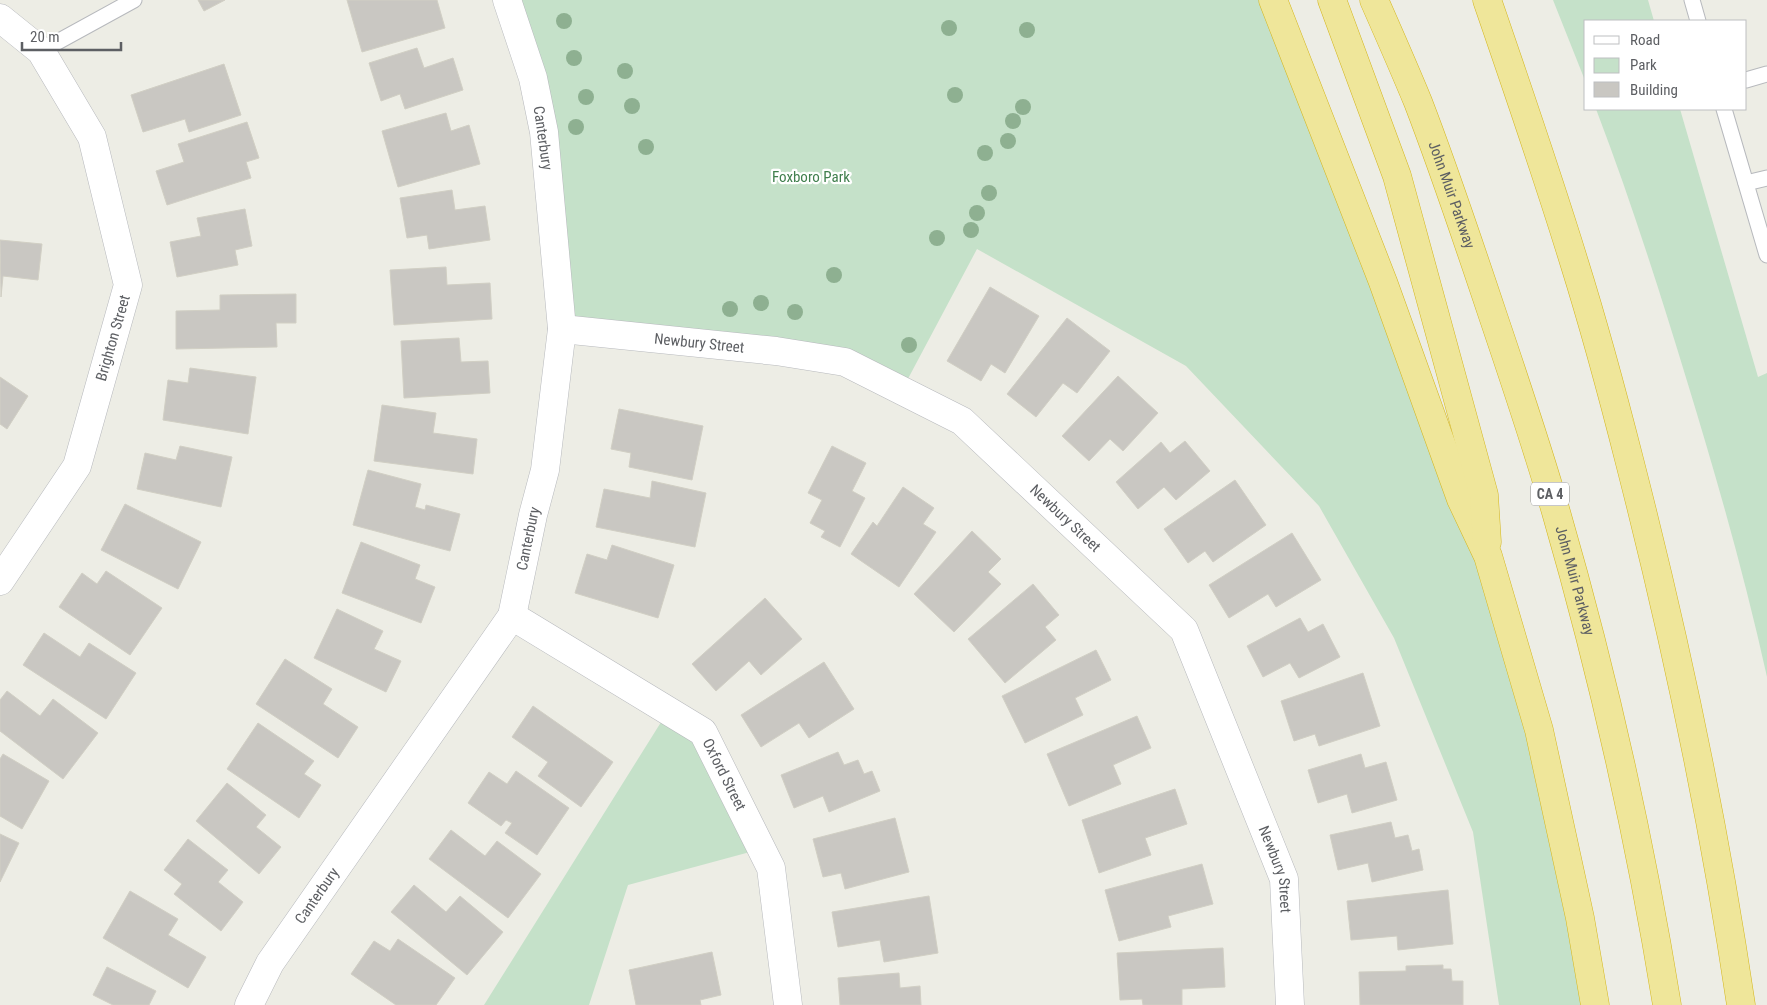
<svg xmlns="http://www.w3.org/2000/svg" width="1767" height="1005" font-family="'Roboto Condensed',sans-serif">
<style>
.green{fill:#c5e1c9}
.building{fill:#c9c7c2;stroke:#d1cfc4}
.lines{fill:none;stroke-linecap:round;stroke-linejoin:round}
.service-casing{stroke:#b7b9bd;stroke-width:17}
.minor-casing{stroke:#b7b9bd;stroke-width:29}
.motorway-casing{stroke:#d4b61e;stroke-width:29}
.service{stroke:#fff;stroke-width:15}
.minor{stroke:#fff;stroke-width:28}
.motorway{stroke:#efe69a;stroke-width:28}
.tree{fill:#8eb091}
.labels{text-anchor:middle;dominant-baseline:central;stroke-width:4.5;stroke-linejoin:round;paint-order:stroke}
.shield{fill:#fff;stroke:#8e8f92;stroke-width:1}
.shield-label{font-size:14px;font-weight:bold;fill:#5d5f63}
.street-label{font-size:15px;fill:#5d5f63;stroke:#fff}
.park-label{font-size:15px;fill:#407f4d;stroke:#fff}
</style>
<rect width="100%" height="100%" fill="#edede5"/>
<!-- green -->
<g class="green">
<path d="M507 0H1273L1488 556 1595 1005H1499L1473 832 1394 638 1319 506 1186 366 977 249 902 390 845 362 562 329 544 132Z"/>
<path d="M1553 0H1648L1654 21H1586V83Z"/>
<path d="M1596 109H1680L1758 377 1767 373V677C1745 577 1717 479 1687 381 1659 289 1630 198 1596 109Z"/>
<path d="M668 711 703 732 761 849 628 885 589 1005H484Z"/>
</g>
<!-- building -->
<g class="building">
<path d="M198 0H225L204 11Z"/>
<path d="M347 0H437L445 28 362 52Z"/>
<path d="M417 48 424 68 453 58 463 90 405 109 400 94 381 101 369 63Z"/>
<path d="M224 64 241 115 189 132 185 119 143 132 131 95Z"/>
<path d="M446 113 451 131 469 125 480 164 398 187 382 131Z"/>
<path d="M247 122 259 158 246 162 251 178 167 205 156 171 184 162 178 144Z"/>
<path d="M452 190 455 210 485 206 490 240 429 249 427 235 407 238 400 198Z"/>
<path d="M245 209 252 246 235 250 238 265 177 277 170 242 201 236 197 218Z"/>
<path d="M0 240 42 244 38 280 3 276 1 297Z"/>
<path d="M446 267 447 285 490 283 492 319 394 325 390 270Z"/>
<path d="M990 287 1039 316 1005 373 991 364 981 381 947 361Z"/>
<path d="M296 294V323H276L277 347 176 349V311L220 310V295Z"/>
<path d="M1067 318 1110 351 1077 393 1063 383 1036 417 1007 394Z"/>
<path d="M459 338 461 362 488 361 490 393 404 398 401 341Z"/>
<path d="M190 368 256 377 248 434 163 420 168 380 188 383Z"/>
<path d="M1118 376 1158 413 1123 451 1110 439 1089 461 1062 436Z"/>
<path d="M0 377 28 396 7 429 0 424Z"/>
<path d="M382 405 436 413 433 433 477 439 473 474 374 461Z"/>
<path d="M619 409 703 426 692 480 629 467 631 453 611 449Z"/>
<path d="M1185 441 1210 471 1176 500 1164 487 1138 509 1116 482 1161 442 1170 453Z"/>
<path d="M180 446 232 457 221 507 137 489 145 453 176 460Z"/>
<path d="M832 446 866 463 852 491 865 498 840 547 821 537 825 531 810 523 822 500 808 493Z"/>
<path d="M368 470 421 484 415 507 425 510 426 505 460 514 450 551 353 525Z"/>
<path d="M1235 480 1266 525 1213 562 1205 551 1188 563 1164 529Z"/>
<path d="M652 481 706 493 695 547 596 527 604 489 650 498Z"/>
<path d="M903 487 934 508 923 524 936 532 899 587 851 554 873 522 877 526Z"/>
<path d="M125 504 201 542 178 589 101 550Z"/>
<path d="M972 531 1001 559 988 572 1001 584 954 632 914 594Z"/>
<path d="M1292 533 1321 580 1276 607 1268 594 1229 618 1209 585Z"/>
<path d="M361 542 420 565 415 579 435 587 421 623 342 593Z"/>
<path d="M612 545 674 565 658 618 575 593 587 554 607 560Z"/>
<path d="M106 571 162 608 130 655 59 607 82 573 97 584Z"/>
<path d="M1033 584 1059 615 1045 627 1056 640 1005 683 968 639Z"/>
<path d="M765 598 802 639 761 675 749 661 716 691 692 664Z"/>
<path d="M337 609 383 631 374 649 401 661 386 692 314 658Z"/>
<path d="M1300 618 1308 632 1323 624 1340 657 1299 678 1290 663 1263 677 1247 646Z"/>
<path d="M44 633 80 657 89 643 136 673 106 719 23 665Z"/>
<path d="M1096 650 1111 680 1075 698 1083 715 1025 743 1002 696Z"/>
<path d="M285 659 332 689 323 704 358 727 338 758 256 704Z"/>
<path d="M824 662 854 709 809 738 799 723 761 747 741 715Z"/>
<path d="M1363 673 1380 726 1319 746 1315 734 1294 741 1281 701Z"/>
<path d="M7 691 40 716 53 699 98 733 63 779 0 731V700Z"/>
<path d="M533 706 613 762 581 807 538 776 548 762 512 737Z"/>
<path d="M1137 716 1151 748 1113 765 1121 784 1069 806 1047 754Z"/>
<path d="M258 723 314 761 304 774 321 785 299 818 227 769Z"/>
<path d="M838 752 844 765 858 760 864 774 872 771 880 791 829 812 823 796 794 808 781 775Z"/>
<path d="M3 754 49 781 22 829 0 816V759Z"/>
<path d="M1361 754 1365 768 1386 762 1397 800 1352 813 1347 794 1318 803 1308 770Z"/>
<path d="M516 771 569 808 537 855 505 833 512 823 506 820 501 826 468 803 489 772 507 784Z"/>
<path d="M227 783 266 815 256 827 281 847 259 874 196 821Z"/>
<path d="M1175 789 1187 824 1145 838 1151 855 1099 873 1082 820Z"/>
<path d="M895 818 909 872 845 889 841 873 823 877 813 839Z"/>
<path d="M1391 822 1395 838 1408 835 1412 851 1419 849 1423 870 1372 882 1368 863 1338 870 1330 835Z"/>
<path d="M451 830 485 856 497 841 541 874 508 918 429 859Z"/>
<path d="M0 834 19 843 0 882Z"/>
<path d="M188 839 228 870 218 882 243 902 221 931 174 894 182 884 164 870Z"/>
<path d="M1202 864 1213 904 1168 916 1171 927 1119 941 1105 890Z"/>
<path d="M414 885 446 912 460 896 503 932 467 975 391 912Z"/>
<path d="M1448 890 1453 944 1398 950 1397 936 1351 940 1347 901Z"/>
<path d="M130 891 178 919 168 935 206 957 188 988 103 938Z"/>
<path d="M929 896 938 953 884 962 880 940 838 947 832 912Z"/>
<path d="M398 939 455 978 436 1005H396L351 974 374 941 390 951Z"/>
<path d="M1223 948 1225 987 1182 989V1005H1143L1142 999 1120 1000 1117 953Z"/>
<path d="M712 952 721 995 700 1000 701 1005H636L629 970Z"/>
<path d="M1443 965V969H1451L1452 981H1463V1005H1360L1359 972 1406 971V966Z"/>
<path d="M107 967 156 991 149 1005H113L93 995Z"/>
<path d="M899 973 900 988 920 986 921 1005H840L838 978Z"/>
</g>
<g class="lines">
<!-- service casing -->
<g class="service-casing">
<g id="service">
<path d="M1692 0 1698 21"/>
<path d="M41 51 134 0"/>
<path d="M1746 80 1767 74"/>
<path d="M1724 109 1767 255"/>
<path d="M1746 183 1767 178"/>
</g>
</g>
<!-- minor casing -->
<g class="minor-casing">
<g id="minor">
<path d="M0 18 41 51 92 137 128 285 77 466 0 581"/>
<path id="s1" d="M562 329 776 351 845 362 962 421 1184 630 1284 879 1290 1005"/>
<path id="s2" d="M512 616 703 732 771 868 788 1005"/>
<path id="s3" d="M249 1005 270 963 512 616 533 515 545 470 562 329 544 132 533 78 507 0"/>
</g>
</g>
<!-- motorway casing -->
<g class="motorway-casing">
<g id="motorway">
<path d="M1273 0 1383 282 1461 499 1488 556 1539 730 1580 918 1595 1005"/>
<path d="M1332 0 1397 176 1484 495 1487 542"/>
<path id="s4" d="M1374 0C1389 34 1404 68 1418 102 1445 172 1469 244 1493 316 1515 381 1537 446 1556 512 1603 674 1640 839 1667 1005"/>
<path d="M1487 0C1517 87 1547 174 1574 262 1595 329 1613 396 1630 463 1676 642 1714 823 1741 1005"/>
</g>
</g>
<!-- service -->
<use href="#service" class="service"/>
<!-- minor -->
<use href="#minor" class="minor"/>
<!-- motorway -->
<use href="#motorway" class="motorway"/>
</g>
<!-- trees -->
<g class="tree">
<circle cx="564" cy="21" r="8"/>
<circle cx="949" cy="28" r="8"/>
<circle cx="1027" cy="30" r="8"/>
<circle cx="574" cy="58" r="8"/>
<circle cx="625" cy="71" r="8"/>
<circle cx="955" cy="95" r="8"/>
<circle cx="586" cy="97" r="8"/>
<circle cx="632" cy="106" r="8"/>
<circle cx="1023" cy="107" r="8"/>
<circle cx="1013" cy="121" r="8"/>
<circle cx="576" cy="127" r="8"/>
<circle cx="1008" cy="141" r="8"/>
<circle cx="646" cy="147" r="8"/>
<circle cx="985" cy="153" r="8"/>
<circle cx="989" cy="193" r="8"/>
<circle cx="977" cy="213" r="8"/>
<circle cx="971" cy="230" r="8"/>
<circle cx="937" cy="238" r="8"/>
<circle cx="834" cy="275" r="8"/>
<circle cx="761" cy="303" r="8"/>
<circle cx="730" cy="309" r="8"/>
<circle cx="795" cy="312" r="8"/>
<circle cx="909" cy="345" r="8"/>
</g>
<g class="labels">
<!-- shield labels -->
<rect class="shield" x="1531" y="482.5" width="38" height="23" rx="4"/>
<g class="shield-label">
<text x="1550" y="494">CA 4</text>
</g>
<!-- street labels -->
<g class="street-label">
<text transform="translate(543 138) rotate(82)">Canterbury</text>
<text stroke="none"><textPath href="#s4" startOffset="210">John Muir Parkway</textPath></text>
<text transform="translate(113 338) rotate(-74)">Brighton Street</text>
<text stroke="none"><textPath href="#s1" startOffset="138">Newbury Street</textPath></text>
<text stroke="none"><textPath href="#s1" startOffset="558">Newbury Street</textPath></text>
<text stroke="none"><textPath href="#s3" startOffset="549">Canterbury</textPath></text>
<text stroke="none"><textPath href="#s4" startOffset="615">John Muir Parkway</textPath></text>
<text stroke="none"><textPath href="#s2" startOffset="271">Oxford Street</textPath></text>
<text stroke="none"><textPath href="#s1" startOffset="978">Newbury Street</textPath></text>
<text stroke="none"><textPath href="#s3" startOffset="129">Canterbury</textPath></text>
</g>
<!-- park labels -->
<g class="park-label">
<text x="811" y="177">Foxboro Park</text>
</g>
</g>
<!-- legend -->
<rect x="1584" y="20" width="162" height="90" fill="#ffffff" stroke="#bebfc1"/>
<rect x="1594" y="36" width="25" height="8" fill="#ffffff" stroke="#bebfc1"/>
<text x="1630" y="45" font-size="15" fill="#5d5f63">Road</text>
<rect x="1594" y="58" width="25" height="15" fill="#c5e1c9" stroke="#bebfc1"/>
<text x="1630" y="70" font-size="15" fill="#5d5f63">Park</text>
<rect x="1594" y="82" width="25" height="15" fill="#c9c7c2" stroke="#bebfc1"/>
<text x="1630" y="95" font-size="15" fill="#5d5f63">Building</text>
<!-- scale -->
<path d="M22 42v8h99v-8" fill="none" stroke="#5d5f63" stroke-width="2.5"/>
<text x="30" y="42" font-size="15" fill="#5d5f63" stroke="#ffffff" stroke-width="4" paint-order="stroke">20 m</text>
</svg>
